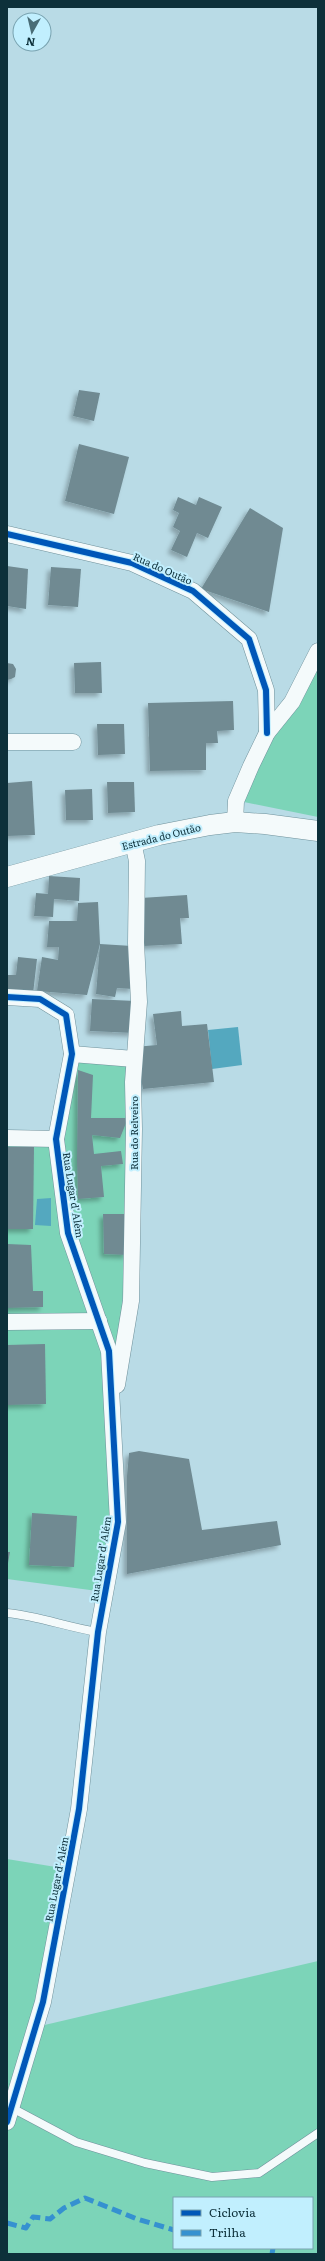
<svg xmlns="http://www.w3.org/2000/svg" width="325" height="2261" font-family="Literata,serif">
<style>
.green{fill:#7cd4b8;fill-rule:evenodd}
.water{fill:#54a8bf}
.building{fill:#6f8a92;filter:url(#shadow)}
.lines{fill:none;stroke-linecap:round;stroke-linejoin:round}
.service-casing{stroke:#6f919b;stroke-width:9}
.minor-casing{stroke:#6f919b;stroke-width:17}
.tertiary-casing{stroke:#6f919b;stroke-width:21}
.service{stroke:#f4fafb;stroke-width:8}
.minor{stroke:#f4fafb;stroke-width:16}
.tertiary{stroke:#f4fafb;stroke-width:20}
.quiet{stroke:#3591d0;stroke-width:5;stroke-dasharray:10 5;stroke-linecap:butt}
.cycleway-casing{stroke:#c1effe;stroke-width:8}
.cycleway{stroke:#0057b8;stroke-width:6}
.labels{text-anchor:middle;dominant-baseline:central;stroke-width:4;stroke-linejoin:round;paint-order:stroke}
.street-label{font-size:10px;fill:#0d303a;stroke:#c1effe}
</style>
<defs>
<filter id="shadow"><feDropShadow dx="-3.5" dy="3.5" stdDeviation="2" flood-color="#0004"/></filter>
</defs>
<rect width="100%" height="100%" fill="#b9dbe6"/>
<!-- green -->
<g class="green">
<path d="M318 651V817L239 801Z"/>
<path d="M72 1054 134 1059V1129L117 1384 118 1522 105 1592 7 1579V1138L56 1139Z"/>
<path d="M7 1859 68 1869 36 2027 318 1961V2254H7ZM174 2198H312V2248H174Z"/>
</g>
<!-- water -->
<g class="water">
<path d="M238 1027 242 1065 212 1069 208 1030Z"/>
<path d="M51 1198V1226L35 1225 37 1199Z"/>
</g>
<!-- building -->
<g class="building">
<path d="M79 390 100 393 94 421 73 416Z"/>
<path d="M79 444 129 457 114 514 65 501Z"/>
<path d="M178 497 196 505 199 497 222 507 208 538 197 533 187 557 171 550 180 531 173 527 179 513 173 510Z"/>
<path d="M250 508 283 528 269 612 201 589Z"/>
<path d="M7 566 28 569 26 609 7 606Z"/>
<path d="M51 567 81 569 78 607 48 605Z"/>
<path d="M101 662 102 693H75L74 663Z"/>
<path d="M7 663 13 664 16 669 15 677 11 679 7 680Z"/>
<path d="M233 701 234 730 217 731 218 743H206V770L150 771 148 703Z"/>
<path d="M97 724H124L125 754 98 755Z"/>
<path d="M32 781 35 835 7 836V783Z"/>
<path d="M107 782H134L135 812 108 813Z"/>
<path d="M92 789 93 820H66L65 790Z"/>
<path d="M49 876 80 878 79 901 54 899 53 917 34 916 36 893 48 894Z"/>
<path d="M187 895 189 918H180L182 944 144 946 141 898Z"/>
<path d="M98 902 100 944 87 995 37 991 42 957 58 960 59 947H47L49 921H77L78 903Z"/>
<path d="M100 944 132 946 133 989 117 988 115 997 96 994Z"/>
<path d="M18 957 37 959 33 994 7 991V975H16Z"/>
<path d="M92 999 135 1001 134 1033 90 1031Z"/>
<path d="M181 1011 182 1026 207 1024 214 1082 143 1089 135 1047 157 1045 153 1014Z"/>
<path d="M78 1070 93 1075 91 1118H128L120 1138 92 1135 94 1154 121 1151 123 1164 101 1166 104 1197 78 1199 77 1161Z"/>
<path d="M7 1147H34L33 1229H7Z"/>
<path d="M103 1214H128L127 1255 104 1254Z"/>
<path d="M7 1244 31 1245 33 1291H43V1307L7 1308Z"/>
<path d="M45 1344 46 1404 7 1405V1345Z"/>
<path d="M139 1451 189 1459 202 1530 277 1521 281 1545 127 1574V1476L129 1453Z"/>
<path d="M32 1513 77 1516 74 1567 29 1565Z"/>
<path d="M7 1552H10L8 1563H7Z"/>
</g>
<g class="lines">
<!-- service casing -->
<g class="service-casing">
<g id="service">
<path d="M7 1613C38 1616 67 1627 98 1632"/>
<path d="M12 2108 76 2142 145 2163 212 2177 259 2173 318 2133"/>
</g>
</g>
<!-- minor casing -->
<g class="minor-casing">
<g id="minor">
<path d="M7 534 132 563 193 591 249 639 266 690 267 733"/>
<path d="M7 742H73"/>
<path d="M235 822 236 801 251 766 267 733 292 702 318 651"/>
<path d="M7 997 40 999 66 1015 72 1054 56 1139 68 1233 109 1351 118 1522 98 1632 79 1809 68 1869 43 2002 7 2122"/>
<path d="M72 1054 134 1059"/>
<path d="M7 1138 56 1139"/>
<path d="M7 1322 99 1321"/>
<path d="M117 1385 131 1301 134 1129 133 1082 139 1002 136 943 137 861 133 842"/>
</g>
</g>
<!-- tertiary casing -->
<g class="tertiary-casing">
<path id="tertiary" d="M7 877 159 835 210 825 235 822 265 824 318 831"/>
</g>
<!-- service -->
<use href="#service" class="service"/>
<!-- minor -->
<use href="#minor" class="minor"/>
<!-- tertiary -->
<use href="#tertiary" class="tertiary"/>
<!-- quiet -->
<g class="quiet">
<path d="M7 2223 26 2228 33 2217 50 2219 64 2208 85 2198 137 2219 174 2230"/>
<path d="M272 2254 273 2248"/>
</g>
<!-- cycleway casing -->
<g class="cycleway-casing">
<g id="cycleway">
<path d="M7 534 132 563 193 591 249 639 266 690 267 733"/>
<path d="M7 997 40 999 66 1015 72 1054 56 1139 68 1233 109 1351 118 1522 98 1632 79 1809 68 1869 43 2002 7 2122"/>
</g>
</g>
<!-- cycleway -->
<use href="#cycleway" class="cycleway"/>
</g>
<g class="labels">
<!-- street labels -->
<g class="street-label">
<text transform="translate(163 568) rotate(24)">Rua do Outão</text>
<text transform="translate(161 836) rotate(-14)">Estrada do Outão</text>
<text transform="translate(133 1133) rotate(-90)">Rua do Relveiro</text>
<text transform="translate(74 1195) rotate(81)">Rua Lugar d' Além</text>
<text transform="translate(100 1559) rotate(-81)">Rua Lugar d' Além</text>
<text transform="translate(56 1879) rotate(-79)">Rua Lugar d' Além</text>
</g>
</g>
<!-- border -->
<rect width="325" height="2261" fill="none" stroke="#0d303a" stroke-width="16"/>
<!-- legend -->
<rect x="173" y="2197" width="140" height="52" fill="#c1effe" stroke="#79a3b0"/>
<rect x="181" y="2210" width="20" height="6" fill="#0057b8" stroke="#79a3b0"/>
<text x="209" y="2217" font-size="12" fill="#0d303a">Ciclovia</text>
<rect x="181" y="2230" width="20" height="6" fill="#3591d0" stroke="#79a3b0"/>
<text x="209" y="2237" font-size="12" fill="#0d303a">Trilha</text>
<!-- north arrow -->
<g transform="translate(32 32) rotate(188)"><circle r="19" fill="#c1effe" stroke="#79a3b0"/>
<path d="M0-3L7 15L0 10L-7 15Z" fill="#496c76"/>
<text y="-6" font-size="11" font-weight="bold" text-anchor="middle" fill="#0d303a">N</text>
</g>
</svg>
